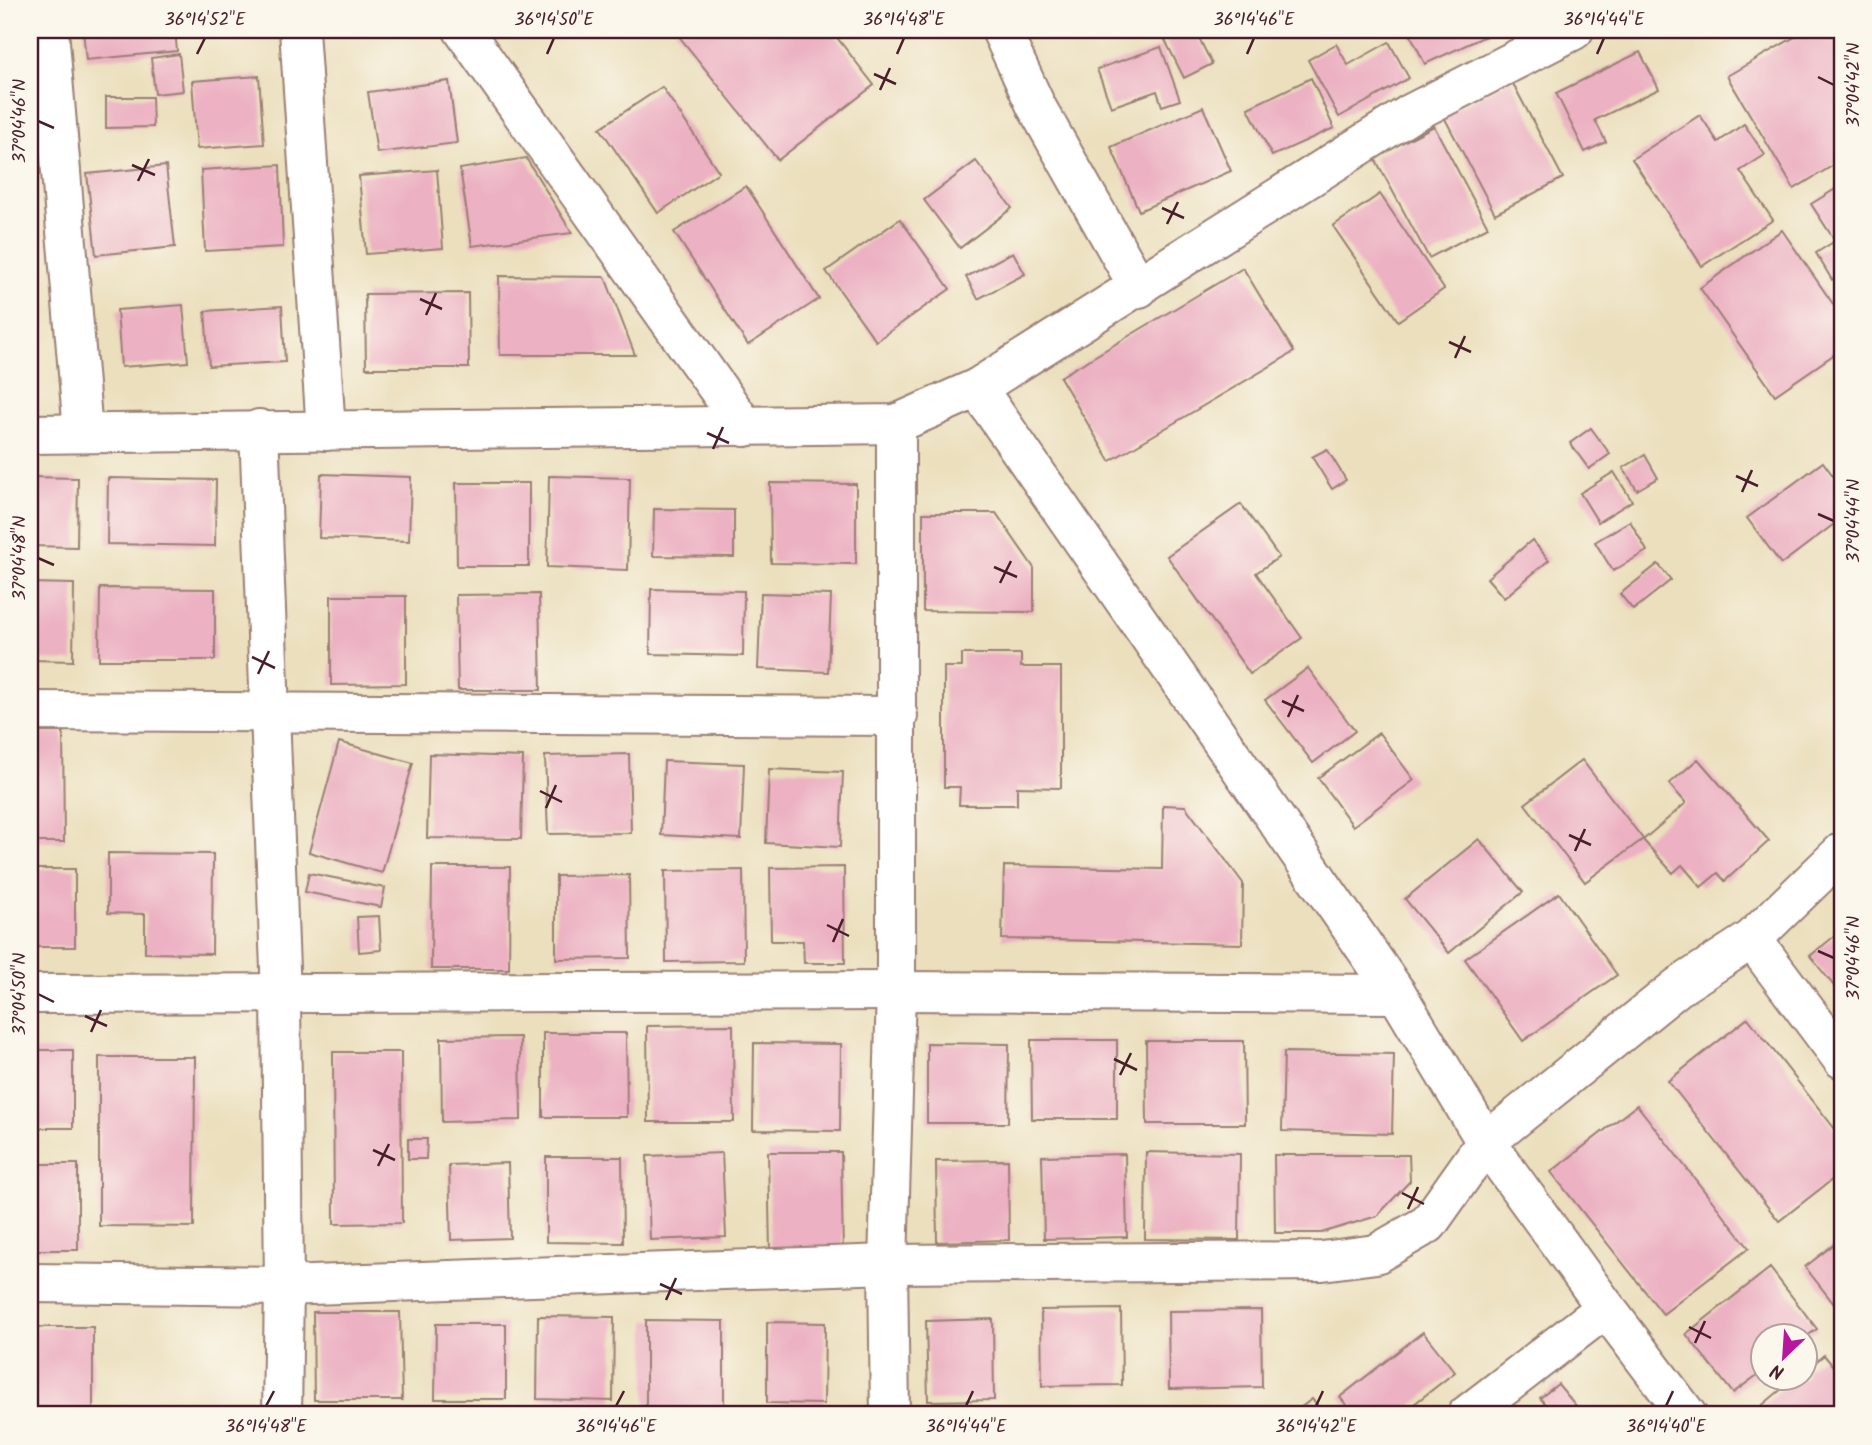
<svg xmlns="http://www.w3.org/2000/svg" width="1872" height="1445" font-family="Kalam,sans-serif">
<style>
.building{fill:#ecb1c2}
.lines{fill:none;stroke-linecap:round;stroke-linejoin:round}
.minor-casing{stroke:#9a7f74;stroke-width:42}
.minor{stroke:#fff;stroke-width:38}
.ticks{fill:none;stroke:#4a1f2b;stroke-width:2.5}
.neatline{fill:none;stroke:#4a1f2b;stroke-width:2.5}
.ticks-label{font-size:18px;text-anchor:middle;fill:#4a1f2b}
</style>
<rect width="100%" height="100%" fill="#fbf7ec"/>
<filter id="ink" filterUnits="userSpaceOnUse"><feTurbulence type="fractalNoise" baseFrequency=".0143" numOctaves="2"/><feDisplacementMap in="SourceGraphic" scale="14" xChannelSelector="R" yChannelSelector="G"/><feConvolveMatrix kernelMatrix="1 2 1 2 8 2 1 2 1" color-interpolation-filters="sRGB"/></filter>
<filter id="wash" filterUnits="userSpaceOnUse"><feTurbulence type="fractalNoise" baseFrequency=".00686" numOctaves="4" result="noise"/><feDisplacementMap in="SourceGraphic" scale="28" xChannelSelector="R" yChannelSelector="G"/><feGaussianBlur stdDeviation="1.57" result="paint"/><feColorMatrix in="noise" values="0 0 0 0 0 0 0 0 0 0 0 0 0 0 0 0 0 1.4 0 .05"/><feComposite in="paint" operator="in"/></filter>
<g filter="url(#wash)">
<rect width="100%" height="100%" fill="#ebdfbd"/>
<g id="blocks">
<!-- building -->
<g class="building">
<path d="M83 30H175L177 51 86 60Z"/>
<path d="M674 30H831L874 85 778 160Z"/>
<path d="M1160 30H1195L1212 64 1184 78Z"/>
<path d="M1408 30H1488L1490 34 1425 64Z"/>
<path d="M1807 30H1840L1842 33V160L1794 189 1727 76Z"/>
<path d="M1389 42 1409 78 1339 117 1308 60 1336 44 1348 65Z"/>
<path d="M1161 47 1180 100 1162 106 1157 91 1111 107 1097 69Z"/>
<path d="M1640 52 1659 89 1595 120 1606 142 1585 152 1556 93Z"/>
<path d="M179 54 183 91 155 94 151 58Z"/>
<path d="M259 76 264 144 197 149 192 81Z"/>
<path d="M1311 78 1334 128 1272 156 1248 108Z"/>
<path d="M1511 80 1563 178 1495 214 1443 115Z"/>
<path d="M449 81 457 143 377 153 368 92Z"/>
<path d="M662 87 719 172 658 213 600 128Z"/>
<path d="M106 97H152L153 127 106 128Z"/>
<path d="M1203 107 1231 171 1139 211 1111 147Z"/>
<path d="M1700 115 1718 142 1744 124 1765 155 1740 171 1773 220 1702 266 1632 159Z"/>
<path d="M1434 126 1488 227 1429 258 1374 157Z"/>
<path d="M526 158 572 233 472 246 460 169Z"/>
<path d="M976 161 1012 208 960 248 924 200Z"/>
<path d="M280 165 283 247 205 251 201 170Z"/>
<path d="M166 166 175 247 96 255 87 174Z"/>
<path d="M437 170 443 248 366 254 359 176Z"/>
<path d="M1842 185V274L1832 280 1816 253 1835 241 1811 204Z"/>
<path d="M746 186 819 299 748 345 674 232Z"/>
<path d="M1380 194 1444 289 1398 321 1333 226Z"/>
<path d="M900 219 950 289 876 341 826 271Z"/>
<path d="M1782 230 1842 317V349L1775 395 1700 288Z"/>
<path d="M1013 252 1025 274 978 299 966 277Z"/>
<path d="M1243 268 1294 352 1110 461 1060 377Z"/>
<path d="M499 276 605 277 635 355H500Z"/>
<path d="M468 293 469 368H366L365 294Z"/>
<path d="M183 305 188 362 121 367 117 310Z"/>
<path d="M282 306 285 362 209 366 205 311Z"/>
<path d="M1591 428 1610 454 1589 469 1570 443Z"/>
<path d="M1327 449 1346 480 1332 489 1312 457Z"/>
<path d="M1645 455 1658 478 1637 490 1623 468Z"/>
<path d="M1823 462 1842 488V518L1781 564 1747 518Z"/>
<path d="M1614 472 1632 501 1598 522 1580 493Z"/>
<path d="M321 474 411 477 409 541 319 538Z"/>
<path d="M549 476 630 478 628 570 547 567Z"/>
<path d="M30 477 78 478 77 547 30 546Z"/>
<path d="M108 478 216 480 215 546 107 544Z"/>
<path d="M456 483H529V566H457Z"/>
<path d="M770 483 856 484V564L771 563Z"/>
<path d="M1241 504 1279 557 1256 573 1302 638 1250 674 1167 556Z"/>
<path d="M654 509 734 510V557L653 556Z"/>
<path d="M923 513H996L1034 568V612L923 611Z"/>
<path d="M1630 521 1647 551 1613 571 1595 542Z"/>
<path d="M1532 540 1549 560 1504 598 1487 578Z"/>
<path d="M1658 564 1671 580 1633 610 1620 594Z"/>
<path d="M30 583 74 584 73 661 30 660Z"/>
<path d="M100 588 215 589V660H99Z"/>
<path d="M651 589 744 591 743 656 650 654Z"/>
<path d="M761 593 831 595 828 672 758 669Z"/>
<path d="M539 594 541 690H458L456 595Z"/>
<path d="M331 596H406V684L331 685Z"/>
<path d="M962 654H1021V667H1061V788L1017 787V805H959L960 787H944V667H962Z"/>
<path d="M1308 668 1355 731 1313 763 1265 700Z"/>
<path d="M30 732H63L64 842H30Z"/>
<path d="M1379 733 1414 780 1353 826 1318 778Z"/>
<path d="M339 742 413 763 382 873 309 852Z"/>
<path d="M429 754 523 757 521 839 427 838Z"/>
<path d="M629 754 631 833 548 834 545 756Z"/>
<path d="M1698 759 1769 841 1725 881 1718 873 1701 887 1682 865 1673 873 1643 840 1686 803 1669 784Z"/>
<path d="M1582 760 1643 839 1585 882 1525 804Z"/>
<path d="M664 761 744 764 741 839 661 835Z"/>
<path d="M769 769 843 772 840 847 766 843Z"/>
<path d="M1163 805 1185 806 1243 883 1242 944 1002 939 1004 866 1162 869Z"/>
<path d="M1479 839 1523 892 1449 953 1405 899Z"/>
<path d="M108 853 213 854 212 954 145 953V914L108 913Z"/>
<path d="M432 867H510L509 969H431Z"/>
<path d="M844 867 845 963H804L803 941H771L770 868Z"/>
<rect x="30" y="869" width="45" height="78"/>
<path d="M743 870 744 961 666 962 665 871Z"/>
<path d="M309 873 385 888 381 907 305 892Z"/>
<path d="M629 875 630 958 556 959V876Z"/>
<path d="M1559 893 1617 975 1523 1041 1465 959Z"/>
<path d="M379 916 381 950 359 952 357 917Z"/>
<path d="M1842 930V996L1810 956Z"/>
<path d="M1748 1018 1842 1138V1172L1779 1221 1668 1081Z"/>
<path d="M733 1025 734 1122H648L647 1026Z"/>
<path d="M543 1033H626L627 1117H543Z"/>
<path d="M520 1037 521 1120 442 1122 441 1038Z"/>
<path d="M1031 1040H1117V1119H1032Z"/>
<path d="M1146 1041H1244L1245 1124H1147Z"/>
<path d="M754 1043 841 1044 840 1131 753 1130Z"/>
<path d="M927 1043 1009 1044 1008 1123H927Z"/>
<rect x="30" y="1050" width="43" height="78"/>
<path d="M333 1052H401L402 1223 334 1224Z"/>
<path d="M1284 1052 1394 1054 1392 1134 1282 1131Z"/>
<path d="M99 1057H195L194 1227 99 1226Z"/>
<path d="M1637 1105 1749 1248 1663 1314 1551 1172Z"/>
<path d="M408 1139H427L426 1159H408Z"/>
<path d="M768 1152H841L843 1251 770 1252Z"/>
<path d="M1146 1152 1240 1154 1239 1240 1145 1239Z"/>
<path d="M722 1153 726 1237 650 1240 647 1156Z"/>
<path d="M1125 1154 1127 1237 1044 1239 1042 1156Z"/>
<path d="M1274 1155H1409L1410 1181 1377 1216 1321 1233H1275Z"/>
<path d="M546 1157H622L623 1243 546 1242Z"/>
<path d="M1008 1160 1009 1240 937 1242 936 1161Z"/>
<path d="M508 1163 510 1238 451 1240 449 1165Z"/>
<rect x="30" y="1164" width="48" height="86"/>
<path d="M1842 1238V1314L1805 1267Z"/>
<path d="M1770 1268 1817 1329 1807 1336H1764V1370L1733 1393 1686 1334Z"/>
<path d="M1121 1309 1122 1385 1042 1386 1041 1310Z"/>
<path d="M1261 1310 1262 1387 1169 1389 1168 1311Z"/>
<path d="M313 1312H400L402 1400H314Z"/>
<path d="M538 1316 614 1317 613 1401 537 1399Z"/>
<path d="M993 1319 994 1400 928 1401 926 1321Z"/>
<path d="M646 1320 724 1321V1409H646Z"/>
<path d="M767 1322 825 1323 824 1404 767 1403Z"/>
<path d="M436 1324H506V1399H435Z"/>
<rect x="30" y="1327" width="63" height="88"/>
<path d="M1423 1332 1455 1372 1400 1415H1354L1340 1397Z"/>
<path d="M1824 1355 1842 1377V1415H1757L1754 1412 1795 1378H1806V1370Z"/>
<path d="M1558 1384 1577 1407 1567 1415H1554L1540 1398Z"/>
<path d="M1312 1399 1325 1415H1291Z"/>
</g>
</g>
</g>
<g filter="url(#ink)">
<use href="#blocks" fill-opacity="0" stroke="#9a7f74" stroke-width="2"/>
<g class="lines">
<!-- minor casing -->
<g class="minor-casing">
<g id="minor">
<path d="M49 30 83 432"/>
<path d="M299 30 326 431"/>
<path d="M463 30 745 427"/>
<path d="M1001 30 1036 106 1139 288"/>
<path d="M259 429 281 995 284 1286 282 1415"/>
<path d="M30 434 896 424 977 388 1410 114 1574 30"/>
<path d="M30 711 898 716"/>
<path d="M1752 939 1842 1059"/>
<path d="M30 994 896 991 1397 994"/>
<path d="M30 1283 284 1286 888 1264 1322 1261 1376 1254 1428 1224 1486 1142 1397 994 977 388"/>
<path d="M890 1415 888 1264 896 991V424"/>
<path d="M1467 1415 1606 1308"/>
<path d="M1687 1415 1606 1308 1486 1142 1678 987 1752 939 1842 852"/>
</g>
</g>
<!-- minor -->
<use href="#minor" class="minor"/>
</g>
</g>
<!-- ticks -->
<path class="ticks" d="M197 54 205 38M547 54 554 38M897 54 904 38M1247 54 1254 38M1597 54 1604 38M874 74 896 84M1818 77 1834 85M880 90 890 68M38 121 54 128M132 165 155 175M138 181 149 159M1162 208 1184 218M1167 224 1178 202M420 299 442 309M426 315 436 293M1449 342 1471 352M1455 358 1465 336M707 433 729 443M713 449 723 427M1736 476 1758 486M1742 492 1752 470M1818 514 1834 521M38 558 54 565M994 567 1017 577M1000 583 1011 561M252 657 275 668M258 674 269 651M1282 701 1304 711M1288 717 1298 695M540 791 562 802M546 808 556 785M1569 835 1591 845M1575 851 1585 829M827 925 849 936M833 942 843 919M1818 951 1834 958M38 994 54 1002M85 1016 107 1026M91 1032 101 1010M1114 1059 1137 1070M1120 1075 1131 1053M373 1150 395 1160M378 1166 389 1144M1402 1193 1424 1204M1408 1209 1418 1187M660 1284 682 1294M666 1300 676 1278M1689 1327 1711 1338M1695 1343 1705 1321M266 1406 274 1391M616 1406 624 1391M966 1406 973 1391M1316 1406 1323 1391M1666 1406 1673 1391"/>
<!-- margin -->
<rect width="1872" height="1445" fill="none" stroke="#fbf7ec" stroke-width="77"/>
<!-- north arrow -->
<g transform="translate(1784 1357) rotate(205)"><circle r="33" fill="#fbf7ec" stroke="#b4a19f" stroke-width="2"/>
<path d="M0-5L12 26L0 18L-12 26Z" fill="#b5179e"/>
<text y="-10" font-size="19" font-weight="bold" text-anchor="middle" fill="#4a1f2b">N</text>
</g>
<rect x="38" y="38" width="1796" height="1368" class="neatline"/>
<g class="ticks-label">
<text x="205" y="25">36°14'52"E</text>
<text x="554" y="25">36°14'50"E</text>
<text x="904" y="25">36°14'48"E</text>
<text x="1254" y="25">36°14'46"E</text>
<text x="1604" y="25">36°14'44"E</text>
<text transform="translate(1853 85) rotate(-90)" y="6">37°04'42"N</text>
<text transform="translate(19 121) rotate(-90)" y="6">37°04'46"N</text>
<text transform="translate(1853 521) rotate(-90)" y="6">37°04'44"N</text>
<text transform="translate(19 558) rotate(-90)" y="6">37°04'48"N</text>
<text transform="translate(1853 958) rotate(-90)" y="6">37°04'46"N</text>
<text transform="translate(19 994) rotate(-90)" y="6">37°04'50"N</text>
<text x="266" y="1432">36°14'48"E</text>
<text x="616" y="1432">36°14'46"E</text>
<text x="966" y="1432">36°14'44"E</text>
<text x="1316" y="1432">36°14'42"E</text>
<text x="1666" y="1432">36°14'40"E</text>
</g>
</svg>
